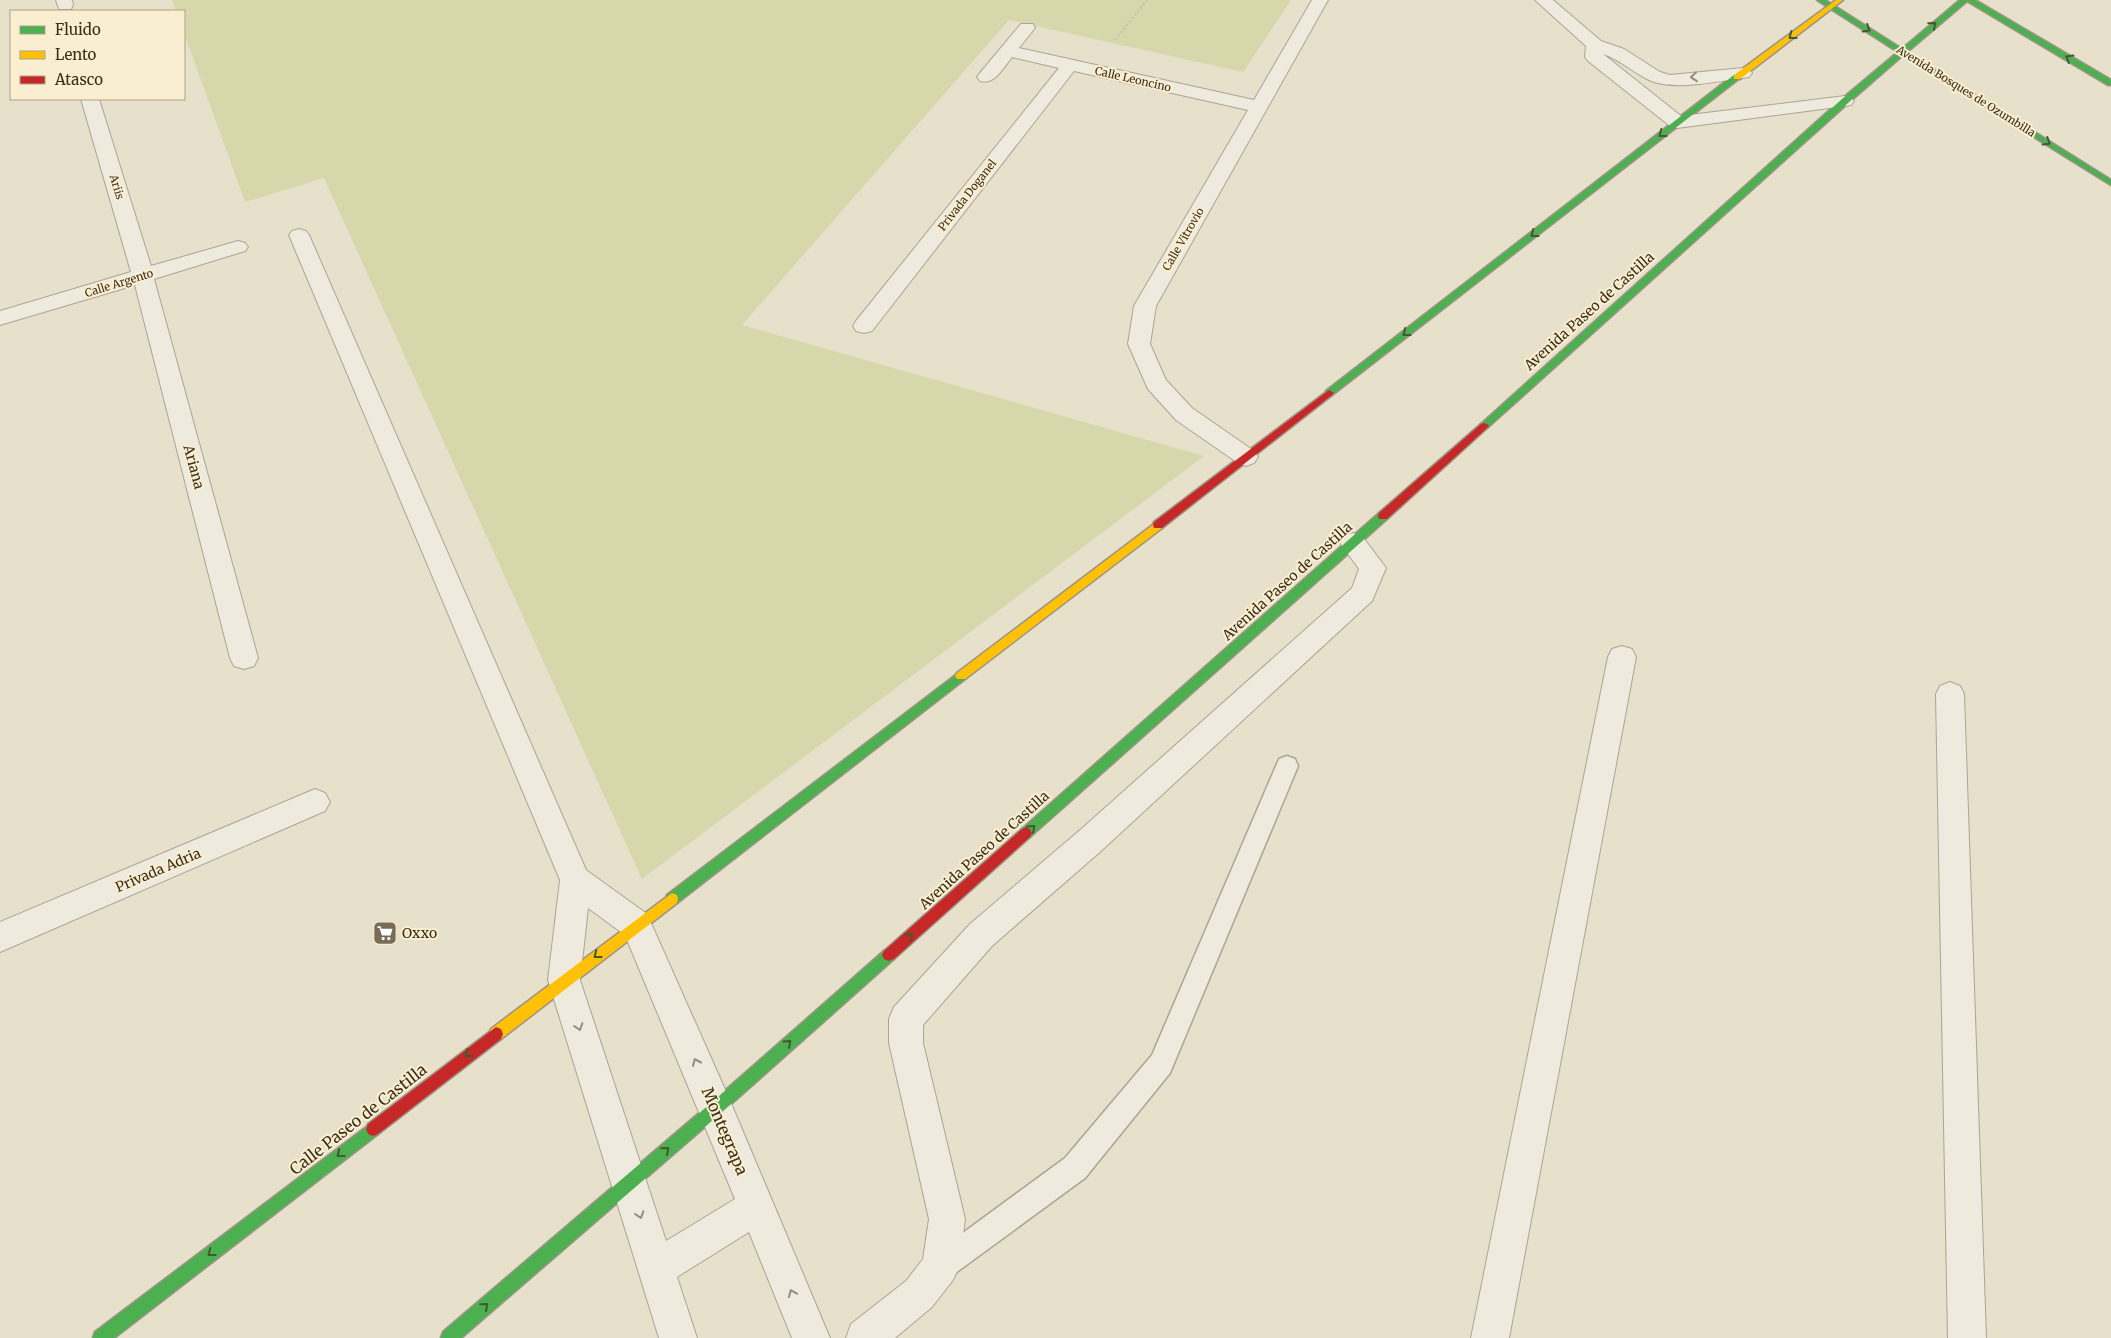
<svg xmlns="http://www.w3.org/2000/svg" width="2111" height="1338" font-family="Merriweather,serif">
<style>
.green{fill:#d6d8ac}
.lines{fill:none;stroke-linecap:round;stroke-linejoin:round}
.lane-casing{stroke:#aca495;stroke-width:3}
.street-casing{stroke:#aca495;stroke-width:2}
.fast-casing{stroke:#9c9485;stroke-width:3}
.slow-casing{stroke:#9c9485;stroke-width:3}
.jam-casing{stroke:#9c9485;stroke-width:3}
.path{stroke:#c7c1b4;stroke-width:2;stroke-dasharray:2.5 2;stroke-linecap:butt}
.lane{fill:#eeeade;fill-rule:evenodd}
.street{fill:#eeeade;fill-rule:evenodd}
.fast{fill:#4caf50;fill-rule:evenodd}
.slow{fill:#ffc107;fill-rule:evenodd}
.jam{fill:#c62828;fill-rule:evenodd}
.oneway{stroke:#425a2e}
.oneway2{stroke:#958c7c}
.labels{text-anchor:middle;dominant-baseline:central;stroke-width:4;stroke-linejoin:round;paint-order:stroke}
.far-street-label{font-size:11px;fill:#3c2d1b;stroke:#f9efd0}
.street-label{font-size:14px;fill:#3c2d1b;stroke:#f9efd0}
.poi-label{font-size:14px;fill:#3c2d1b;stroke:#f9efd0;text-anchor:start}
.near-street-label{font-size:16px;fill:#3c2d1b;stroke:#f9efd0}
</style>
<rect width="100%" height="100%" fill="#e7e0cb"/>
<!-- green -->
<path class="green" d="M172 0H1291L1243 72 1009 20 742 325 1204 456 642 879 324 178 245 202 184 33V11H176Z"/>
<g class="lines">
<!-- lane casing -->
<g class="lane-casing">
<path id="lane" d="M1287 756 1295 759 1298 766 1170 1073 1085 1178 950 1277 940 1281 930 1277 926 1267 930 1257 1065 1158 1152 1055 1276 766 1279 759Z"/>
</g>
<!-- street casing -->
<g class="street-casing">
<g id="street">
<path d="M56 0H72L73 5 71 9H59Z"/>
<path d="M1312 0H1328L1156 306 1150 344 1166 380 1192 408 1254 451 1258 457 1254 463 1246 466 1238 463 1176 420 1148 389 1128 344 1134 306 1248 110 1074 71 872 331 864 333 856 331 853 326 856 321 1059 68 1012 57C1003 68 995 85 980 81L977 77 980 73 1021 24H1033L1035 28 1019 48 1254 100Z"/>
<path d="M1535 0H1553L1601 41 1624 49 1660 72 1670 75 1743 68 1749 69 1752 73 1749 77 1743 78C1716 81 1672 92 1647 79 1631 71 1619 59 1603 54L1681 116 1845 96 1851 97 1854 101 1851 105 1845 106 1677 128 1670 126 1588 61 1585 57 1586 46Z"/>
<path d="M81 99H99L151 266 238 241 245 243 248 247 245 251 154 279 258 658 254 666 244 669 234 666 230 658 135 285 0 325V311L131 272Z"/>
<path d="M299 229 306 231 309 235 586 870 647 914 728 1096 830 1338H792L749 1232 677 1277 697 1338H659L548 980 560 880 289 235 292 231ZM588 908 625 935 735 1199 666 1241 580 980Z"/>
<path d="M1353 533 1362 536 1386 568 1372 601 1101 851 992 946 923 1025V1043L965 1219 959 1267 953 1280 932 1307 895 1338H846L851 1324 906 1281 923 1259 929 1219 889 1043V1019L894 1007 970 924 1079 831 1352 588 1359 569 1340 543 1344 536Z"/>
<path d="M1622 646 1632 649 1636 657 1509 1338H1471L1608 657 1612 649Z"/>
<path d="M1950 682 1960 686 1964 694 1986 1338H1948L1936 694 1940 686Z"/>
<path d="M315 789 325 793 330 802 325 811 0 952V922Z"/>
</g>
</g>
<!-- fast casing -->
<g class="fast-casing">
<g id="fast">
<path d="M1817 0H1825L1902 49 1960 0H1975L2111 80V85H2108L1967 1 1907 52 2111 180V185L1903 55 1848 103 1487 428H1481L1479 426 1481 424 1842 99 1898 52Z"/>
<path d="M1734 75 1741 77 1332 395H1326V391Z"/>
<path d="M1383 512 1388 516 1387 519 1030 837 1026 839 1022 837 1020 833 1022 829 1379 513Z"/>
<path d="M961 671 965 673 967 676 965 679 677 903 672 905 667 903 666 899 667 895Z"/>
<path d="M889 949 894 951 896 955 894 959 721 1113 461 1338H441L443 1332 711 1103 884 951Z"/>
<path d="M373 1122 378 1124 380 1129 378 1134 114 1338H93L95 1332Z"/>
</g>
</g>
<!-- slow casing -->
<g class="slow-casing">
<g id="slow">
<path d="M1836 0H1843L1740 79H1734V75Z"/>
<path d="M1158 521 1162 522 1163 525 1162 528 965 679H957L955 676 957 673Z"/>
<path d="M672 893 677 895 678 899 677 903 501 1039 496 1041 491 1039 489 1034 491 1029Z"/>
</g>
</g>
<!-- jam casing -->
<g class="jam-casing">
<g id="jam">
<path d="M1329 390 1334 393 1332 395 1162 528H1154L1153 525 1154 522Z"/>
<path d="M1484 423 1487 424 1489 426 1487 428 1387 519H1379L1378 516 1379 513 1481 424Z"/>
<path d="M1026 827 1030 829 1032 833 1030 837 894 959 889 961 884 959 882 955 884 951 1022 829Z"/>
<path d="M496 1027 501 1029 503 1034 501 1039 378 1134 373 1136 368 1134 366 1129 368 1124Z"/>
</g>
</g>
<!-- path -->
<path class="path" d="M1115 40 1147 0"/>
<!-- lane -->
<use href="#lane" class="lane"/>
<!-- street -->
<use href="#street" class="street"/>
<!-- fast -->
<use href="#fast" class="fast"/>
<!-- slow -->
<use href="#slow" class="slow"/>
<!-- jam -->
<use href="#jam" class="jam"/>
</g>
<!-- one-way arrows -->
<defs><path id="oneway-chevron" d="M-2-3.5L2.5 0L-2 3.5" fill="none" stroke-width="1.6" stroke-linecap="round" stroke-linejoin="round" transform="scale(1.25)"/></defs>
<g class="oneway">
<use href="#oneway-chevron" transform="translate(1933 25) rotate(-40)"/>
<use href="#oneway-chevron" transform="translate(1867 29) rotate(31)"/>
<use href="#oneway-chevron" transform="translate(1792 36) rotate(143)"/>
<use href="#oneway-chevron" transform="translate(2069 58) rotate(-149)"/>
<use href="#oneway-chevron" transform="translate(1662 134) rotate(142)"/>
<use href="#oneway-chevron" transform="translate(2047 142) rotate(32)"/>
<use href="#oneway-chevron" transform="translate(1534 234) rotate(142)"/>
<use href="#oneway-chevron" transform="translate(1406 333) rotate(142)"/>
<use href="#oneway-chevron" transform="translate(1032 828) rotate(-42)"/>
<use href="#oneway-chevron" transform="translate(910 936) rotate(-42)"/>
<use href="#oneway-chevron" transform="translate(597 955) rotate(143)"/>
<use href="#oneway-chevron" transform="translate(788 1043) rotate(-42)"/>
<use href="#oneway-chevron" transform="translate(468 1054) rotate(142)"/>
<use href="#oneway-chevron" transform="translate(666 1150) rotate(-41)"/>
<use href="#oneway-chevron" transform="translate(340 1154) rotate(142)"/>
<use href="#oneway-chevron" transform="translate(211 1253) rotate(142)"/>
<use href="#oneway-chevron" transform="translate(485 1306) rotate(-41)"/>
</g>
<g class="oneway2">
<use href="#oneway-chevron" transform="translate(1694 77) rotate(174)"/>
<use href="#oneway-chevron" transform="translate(579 1027) rotate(72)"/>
<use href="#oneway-chevron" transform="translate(696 1062) rotate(-114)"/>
<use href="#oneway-chevron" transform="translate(640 1215) rotate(72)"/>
<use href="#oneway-chevron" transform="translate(792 1293) rotate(-113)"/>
</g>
<!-- icons -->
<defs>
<g id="supermarket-square" transform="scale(1.25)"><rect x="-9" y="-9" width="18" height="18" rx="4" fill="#786c59" stroke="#f9efd0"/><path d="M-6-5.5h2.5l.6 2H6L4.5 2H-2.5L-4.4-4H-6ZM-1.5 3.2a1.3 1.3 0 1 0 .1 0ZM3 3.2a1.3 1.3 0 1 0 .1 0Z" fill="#fff"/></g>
</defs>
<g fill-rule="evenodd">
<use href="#supermarket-square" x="385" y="933"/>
</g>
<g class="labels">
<!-- far-street labels -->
<g class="far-street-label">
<text transform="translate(1133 79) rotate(13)">Calle Leoncino</text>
<text transform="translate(1966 91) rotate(32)">Avenida Bosques de Ozumbilla</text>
<text transform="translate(117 187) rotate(73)">Ariis</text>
<text transform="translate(967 195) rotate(-52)">Privada Doganel</text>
<text transform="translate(1183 239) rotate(-60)">Calle Vitrovio</text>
<text transform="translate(119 283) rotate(-17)">Calle Argento</text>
</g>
<!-- street labels -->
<g class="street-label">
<text transform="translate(1589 311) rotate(-42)">Avenida Paseo de Castilla</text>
<text transform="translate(194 467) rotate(75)">Ariana</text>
<text transform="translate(1287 581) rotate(-42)">Avenida Paseo de Castilla</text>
<text transform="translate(984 850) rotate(-42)">Avenida Paseo de Castilla</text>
<text transform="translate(158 870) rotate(-23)">Privada Adria</text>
</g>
<!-- poi labels -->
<g class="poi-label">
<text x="402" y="933">Oxxo</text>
</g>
<!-- near-street labels -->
<g class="near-street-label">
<text transform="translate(358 1119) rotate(-38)">Calle Paseo de Castilla</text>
<text transform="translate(725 1131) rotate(67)">Montegrapa</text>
</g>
</g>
<!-- legend -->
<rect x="10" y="10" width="175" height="90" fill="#f9efd0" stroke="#ada188"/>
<rect x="20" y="26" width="25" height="8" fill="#4caf50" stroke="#ada188"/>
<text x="55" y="35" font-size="15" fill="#3c2d1b">Fluido</text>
<rect x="20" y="51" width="25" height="8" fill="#ffc107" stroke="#ada188"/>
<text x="55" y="60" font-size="15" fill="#3c2d1b">Lento</text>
<rect x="20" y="76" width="25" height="8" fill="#c62828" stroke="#ada188"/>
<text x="55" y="85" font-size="15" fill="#3c2d1b">Atasco</text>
</svg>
